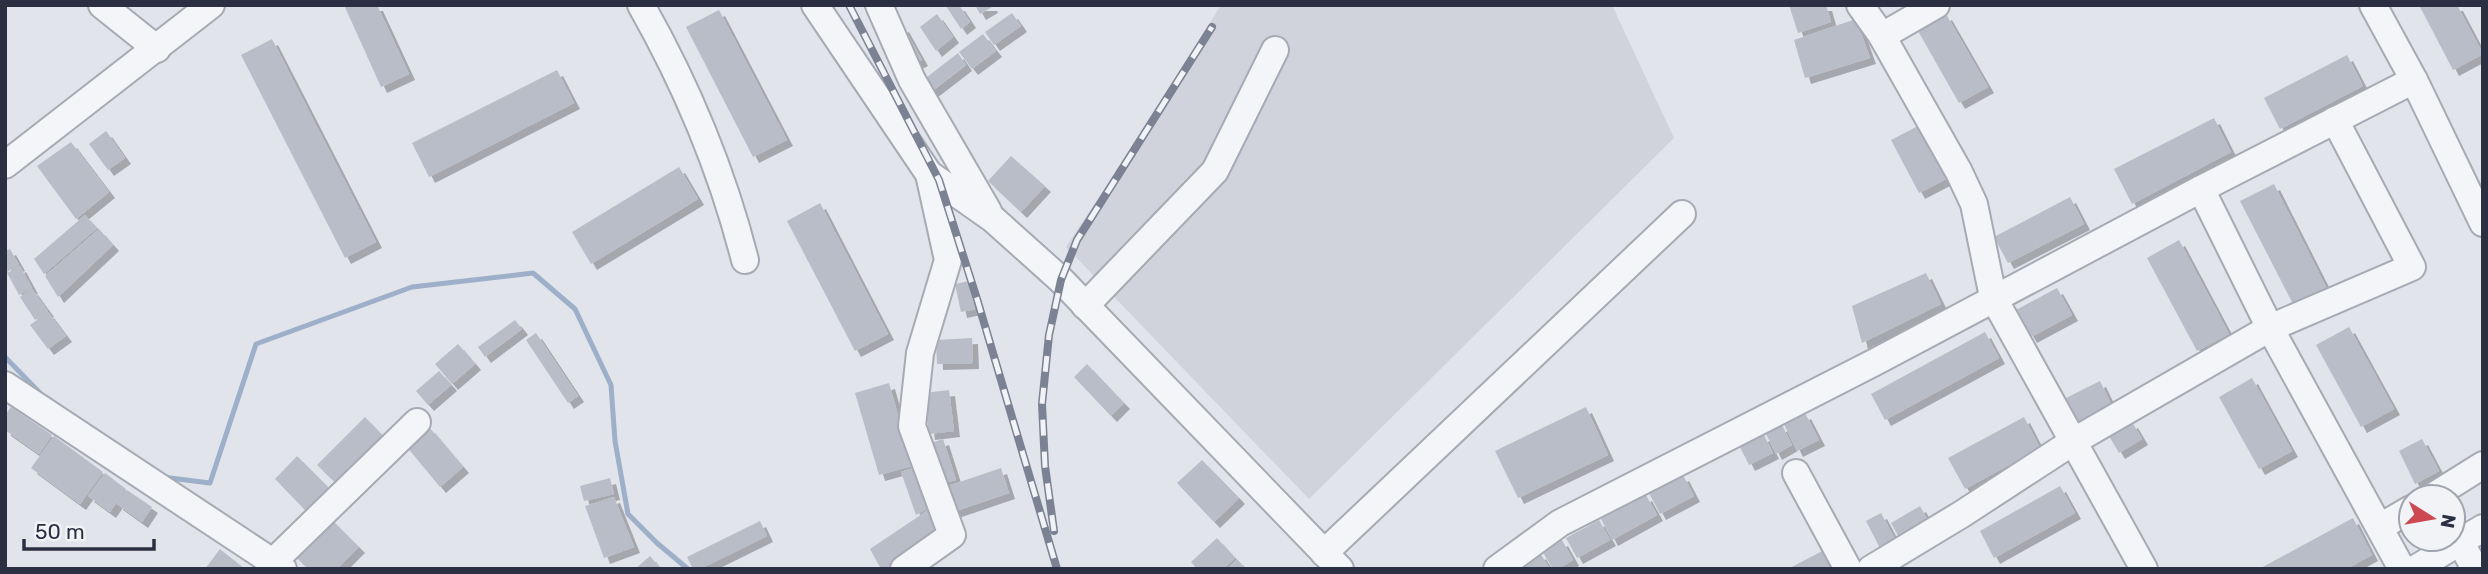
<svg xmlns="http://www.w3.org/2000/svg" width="2488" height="574" font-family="Rubik,sans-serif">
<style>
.built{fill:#d0d3dc}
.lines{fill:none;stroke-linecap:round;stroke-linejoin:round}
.stream{stroke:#9dafc9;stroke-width:5}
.building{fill:#b9bdc7;filter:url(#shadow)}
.minor-casing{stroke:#a6aab4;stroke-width:30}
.minor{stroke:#f4f5f8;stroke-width:26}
.rail-casing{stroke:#7b8293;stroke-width:8}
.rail{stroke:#f1f3f7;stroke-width:5;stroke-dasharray:16;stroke-linecap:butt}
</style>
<defs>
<filter id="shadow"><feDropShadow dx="6" dy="6" stdDeviation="0" flood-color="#0004"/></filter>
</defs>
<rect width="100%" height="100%" fill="#e1e4ea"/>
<!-- built -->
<path class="built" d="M1221 5H1612L1674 138 1309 499 1066 247 1163 100Z"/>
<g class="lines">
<!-- stream -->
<g class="stream">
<path d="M5 357 42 395"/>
<path d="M162 477 210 483 256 344 412 287 533 273 575 309 611 385 615 441 628 514 657 543 688 569"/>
</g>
</g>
<!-- building -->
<g class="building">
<path d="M344 5H377L409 74 381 87Z"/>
<path d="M959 5 970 22 961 29 946 6Z"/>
<path d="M975 5H991L992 7 980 14Z"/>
<path d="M1789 5H1826L1831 22 1798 33Z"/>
<path d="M2419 5H2457L2483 54 2453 70Z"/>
<path d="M719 10 787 140 753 157 686 27Z"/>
<path d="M1012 13 1021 26 994 45 985 32Z"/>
<path d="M937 14 953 37 936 51 920 27Z"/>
<path d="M1946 14 1988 87 1959 103 1918 31Z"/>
<path d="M1856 19 1870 58 1805 78 1794 40Z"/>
<path d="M903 26 922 60 912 65 894 31Z"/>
<path d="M983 34 996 51 972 69 959 52Z"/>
<path d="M272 39 376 242 345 258 241 55Z"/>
<path d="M958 53 966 65 931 92 922 81Z"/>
<path d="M2347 55 2363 86 2280 129 2264 98Z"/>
<path d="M557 70 574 103 429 177 412 143Z"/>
<path d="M2214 118 2231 152 2132 204 2114 169Z"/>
<path d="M1918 126 1946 179 1919 193 1891 140Z"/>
<path d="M106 131 125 158 108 170 89 144Z"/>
<path d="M71 142 109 192 76 219 37 166Z"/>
<path d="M1011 156 1045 186 1021 212 988 181Z"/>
<path d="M679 167 698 199 591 264 572 232Z"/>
<path d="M2274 184 2326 287 2293 304 2240 201Z"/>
<path d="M2070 197 2084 224 2008 263 1994 237Z"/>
<path d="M820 203 888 334 855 351 787 221Z"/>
<path d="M85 215 97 228 44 274 34 259Z"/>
<path d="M99 229 113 245 58 297 45 276Z"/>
<path d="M2179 240 2229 334 2197 351 2147 258Z"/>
<path d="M10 249 19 265 5 273V251Z"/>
<path d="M20 266 32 288 19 295 7 273Z"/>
<path d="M1926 273 1941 304 1862 343 1852 306Z"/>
<path d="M969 281 975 309 961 312 955 284Z"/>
<path d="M2057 288 2072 315 2031 337 2016 310Z"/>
<path d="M32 289 48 311 35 320 20 297Z"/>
<path d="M48 312 66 336 48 349 30 325Z"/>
<path d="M515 320 522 329 485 357 478 347Z"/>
<path d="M2349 327 2394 409 2361 427 2316 345Z"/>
<path d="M1985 332 1999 358 1885 420 1871 394Z"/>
<path d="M536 333 578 396 568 403 526 340Z"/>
<path d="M972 338 973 363 937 364 936 340Z"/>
<path d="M458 344 475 364 452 384 435 364Z"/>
<path d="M1087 364 1124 403 1111 416 1074 377Z"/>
<path d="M439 371 451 385 428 405 416 391Z"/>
<path d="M2252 378 2292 451 2259 469 2219 397Z"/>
<path d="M2100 381 2112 406 2078 423 2066 398Z"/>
<path d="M889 383 912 466 879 475 855 393Z"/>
<path d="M949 390 954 431 929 434 924 393Z"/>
<path d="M11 407 52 435 39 454 5 430V415Z"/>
<path d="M1586 407 1608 455 1518 498 1495 451Z"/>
<path d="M1805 413 1819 440 1797 451 1784 424Z"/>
<path d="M365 417 385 438 338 485 317 465Z"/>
<path d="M2024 417 2040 448 1965 489 1948 458Z"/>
<path d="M2132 422 2142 439 2119 453 2109 436Z"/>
<path d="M1782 425 1792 445 1776 454 1766 434Z"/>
<path d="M429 427 463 467 440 487 406 446Z"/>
<path d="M1764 435 1773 453 1749 465 1740 447Z"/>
<path d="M54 436 103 472 80 504 31 468Z"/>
<path d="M943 439 956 480 944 483 931 443Z"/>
<path d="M2422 439 2439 471 2415 484 2399 451Z"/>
<path d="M297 456 332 491 309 514 275 479Z"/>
<path d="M1202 460 1239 498 1214 522 1177 483Z"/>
<path d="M913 468 928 508 916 515 901 472Z"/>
<path d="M1001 468 1009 493 953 512 945 487Z"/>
<path d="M105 473 126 489 110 512 88 496Z"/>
<path d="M1683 475 1694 496 1660 514 1649 493Z"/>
<path d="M610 478 614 494 584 501 580 486Z"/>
<path d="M2060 486 2075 513 1994 558 1980 531Z"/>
<path d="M127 490 152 507 142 522 117 504Z"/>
<path d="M1646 495 1657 515 1612 540 1601 519Z"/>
<path d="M614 497 634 547 604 558 585 506Z"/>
<path d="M1920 506 1931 526 1902 543 1891 523Z"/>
<path d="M928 510 940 536 890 569H881L870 549Z"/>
<path d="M1881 513 1898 545 1883 554 1866 521Z"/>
<path d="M329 517 359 547 337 569H308L293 554Z"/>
<path d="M2353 518 2372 555 2346 569H2259Z"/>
<path d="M1599 520 1610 540 1577 558 1566 538Z"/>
<path d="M760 521 767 536 700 569H693L687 557Z"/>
<path d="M1217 538 1235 558 1223 569H1197L1191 562Z"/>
<path d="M1562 540 1573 560 1558 569H1553L1542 551Z"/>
<path d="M220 549 245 569H205Z"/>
<path d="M1826 549 1836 569H1788Z"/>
<path d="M1540 553 1550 569H1515Z"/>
<path d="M650 556 661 569H635Z"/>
<path d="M1237 559 1246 569H1227Z"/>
</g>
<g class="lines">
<!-- minor casing -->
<g class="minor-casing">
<g id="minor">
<path d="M102 5 157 49"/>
<path d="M641 5C687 86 722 170 745 260"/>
<path d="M815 5 929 174 948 260 920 353 912 426 952 535 904 569"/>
<path d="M879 5 912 80 988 211"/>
<path d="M1860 5 1882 36 1959 172 1974 204 1993 297 2144 569"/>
<path d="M2373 5 2414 80 2483 223"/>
<path d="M1882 36 1936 5"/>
<path d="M5 165 211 5"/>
<path d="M929 174 993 219 1061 280 1340 569"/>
<path d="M1085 306 1215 171 1275 50"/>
<path d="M5 385 283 569"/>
<path d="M1796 473 1848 569"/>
<path d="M2432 497 2483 465"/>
<path d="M2380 527 2411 509"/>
<path d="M2453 528 2475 569"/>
<path d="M1324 553 1682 214"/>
<path d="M274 561 417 422"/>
<path d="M1497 569 1560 523 1877 361 2201 189"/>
<path d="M1871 569 1962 514 2074 441 2270 328 2412 267 2335 120"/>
<path d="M2402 569 2270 328 2201 189 2414 80"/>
<path d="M2415 569 2483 528"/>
</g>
</g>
<!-- minor -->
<use href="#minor" class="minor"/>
<!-- rail casing -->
<g class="rail-casing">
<g id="rail">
<path d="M849 5 939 180 977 299 1057 569"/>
<path d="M1054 531 1045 466 1042 404 1049 335 1061 280 1077 240 1212 27"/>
</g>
</g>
<!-- rail -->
<use href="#rail" class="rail"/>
</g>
<!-- border -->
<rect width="2488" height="574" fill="none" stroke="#2a3042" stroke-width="14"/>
<!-- north arrow -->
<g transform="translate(2432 518) rotate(101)"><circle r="33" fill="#f1f3f7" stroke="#a1a5af" stroke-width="2"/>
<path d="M0-5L12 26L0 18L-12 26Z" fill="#cd4850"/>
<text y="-10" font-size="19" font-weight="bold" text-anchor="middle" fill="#2a3042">N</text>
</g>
<!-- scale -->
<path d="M24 539v10h130v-10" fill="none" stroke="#2a3042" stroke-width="3.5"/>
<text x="35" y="539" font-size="21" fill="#2a3042" stroke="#f1f3f7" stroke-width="5" paint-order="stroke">50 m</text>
</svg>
